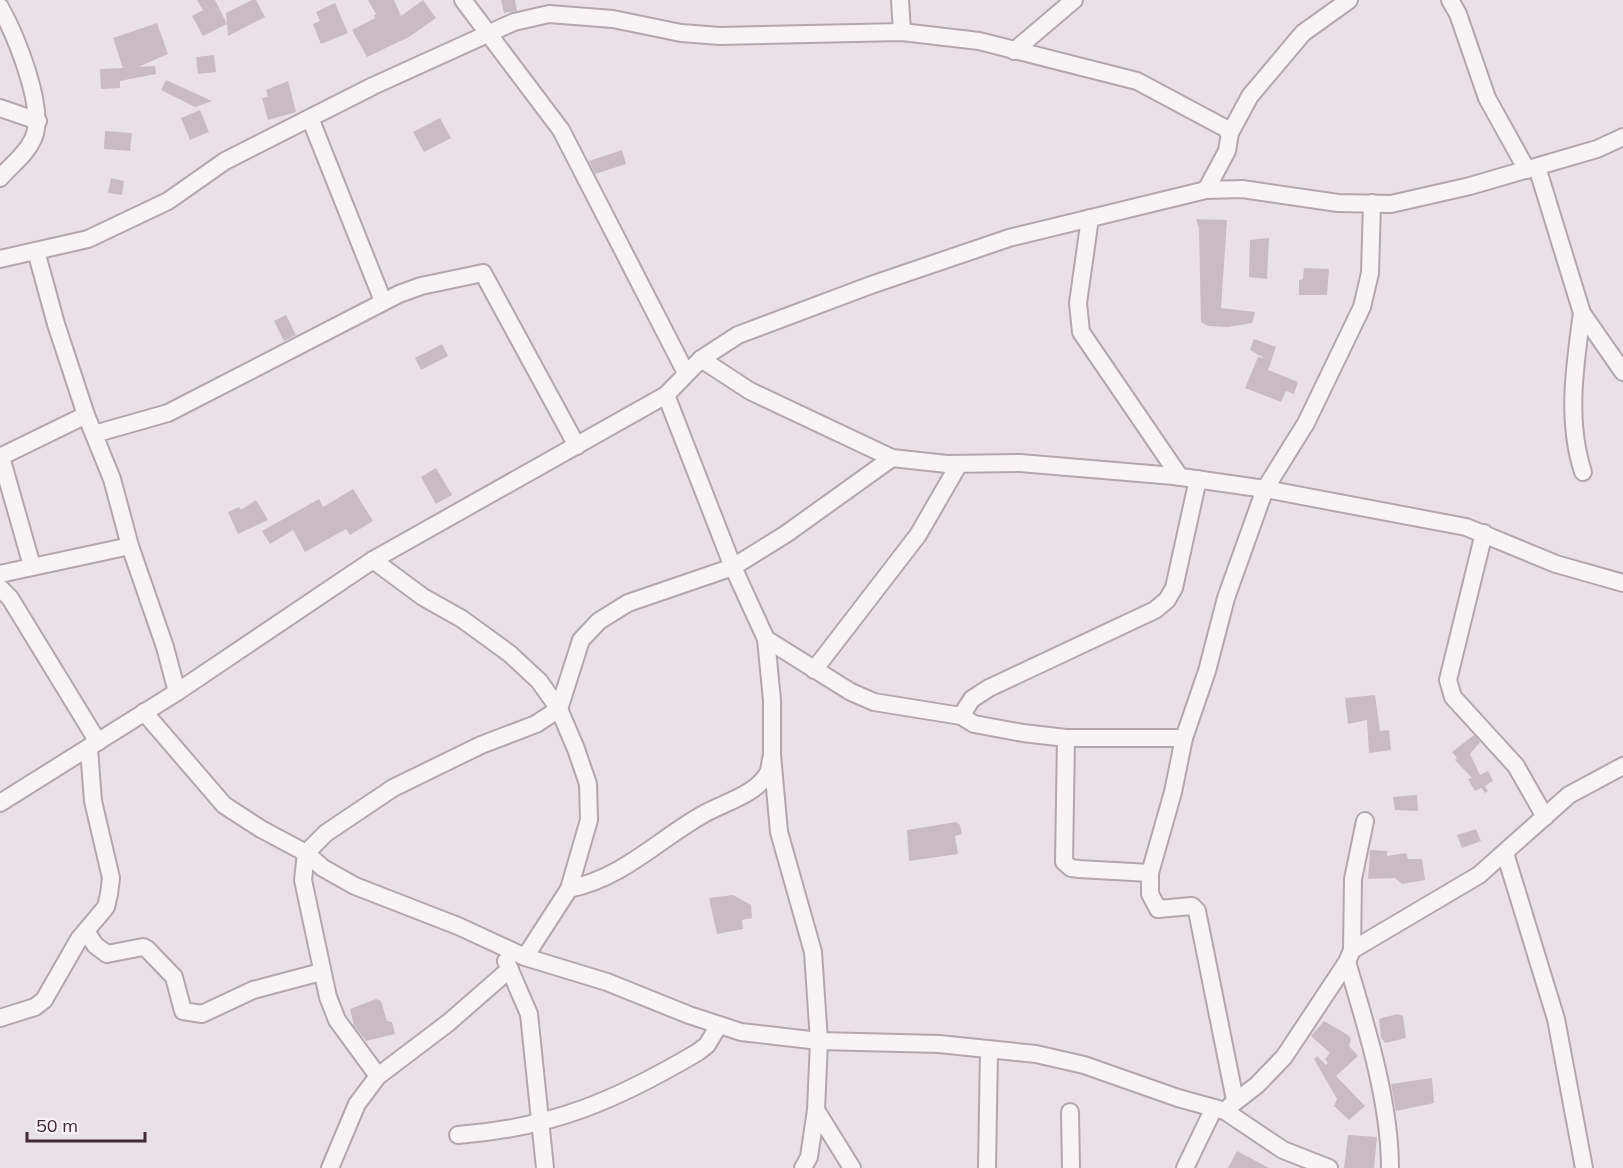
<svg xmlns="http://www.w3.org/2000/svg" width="1623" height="1168" font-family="Mulish,sans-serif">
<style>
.building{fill:#c9bbc3}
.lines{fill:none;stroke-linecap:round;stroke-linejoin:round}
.minor-casing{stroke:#b4a6ae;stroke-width:20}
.minor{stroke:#f8f4f6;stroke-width:16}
</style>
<rect width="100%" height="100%" fill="#eae1e6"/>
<!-- building -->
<g class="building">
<path d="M197 0H215L227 24 203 36 192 16 203 10Z"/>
<path d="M252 0H256L265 17 228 36 226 13Z"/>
<path d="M368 0H394L401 16 423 0 436 18 409 37 367 57 352 30 375 18 374 16 376 14Z"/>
<path d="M501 0H515L517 11 504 13Z"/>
<path d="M335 3 348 33 321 44 313 24 320 21 316 12Z"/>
<path d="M157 23 168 54 138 67 155 66 156 74 120 81V88L101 89 100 69 123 68 113 38Z"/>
<path d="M214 55 216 72 198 74 196 57Z"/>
<path d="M166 80 212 101 195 107 161 90Z"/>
<path d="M288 81 296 112 268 120 262 98 268 97 266 90Z"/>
<path d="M200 110 209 132 190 140 181 118Z"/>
<path d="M440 118 451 138 424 152 413 132Z"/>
<path d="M105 131 132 133 130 151 104 149Z"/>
<path d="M622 150 626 164 595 174 589 161Z"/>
<path d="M111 178 124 181 122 195 108 193Z"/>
<path d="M1196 219 1227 220 1221 308 1255 312 1252 323 1228 327 1208 326 1201 322 1199 228Z"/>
<path d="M1269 238 1267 279 1249 277 1250 240Z"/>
<path d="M1304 268 1329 269 1327 295H1299V280L1303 279Z"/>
<path d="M286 315 296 335 284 341 274 321Z"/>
<path d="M1254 339 1276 347 1268 370 1298 382 1294 394 1286 391 1281 402 1245 388 1258 357 1264 358 1250 350Z"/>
<path d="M442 344 448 356 421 370 415 358Z"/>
<path d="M436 468 452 495 436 504 421 477Z"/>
<path d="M353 489 373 521 350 535 346 529 305 552 293 530 270 544 262 531 319 499 323 507Z"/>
<path d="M256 500 268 520 238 534 228 512 239 507 241 510Z"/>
<path d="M1375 695 1380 731 1389 730 1391 750 1369 753 1367 720 1348 724 1345 698Z"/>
<path d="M1474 735 1480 742 1470 754 1480 775 1488 771 1493 781 1485 786 1488 791 1485 793 1481 788 1475 791 1468 779 1472 778 1455 760 1457 758 1452 752Z"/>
<path d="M1417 795 1418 811 1395 810 1393 797Z"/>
<path d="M956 822 960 825 962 834 955 836 958 854 909 861 907 830Z"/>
<path d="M1476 829 1481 841 1462 848 1457 835Z"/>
<path d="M1370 850 1387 851V856L1406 853 1408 859H1422L1425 880 1402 884 1395 878 1368 879Z"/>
<path d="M733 895 751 905 752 918 742 920 743 929 717 934 709 898Z"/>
<path d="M376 999 381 1001 387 1021 392 1022 395 1034 366 1041 354 1026 350 1009Z"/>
<path d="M1397 1014 1403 1016 1406 1038 1385 1043 1381 1037 1379 1019Z"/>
<path d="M1324 1021 1348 1035 1351 1039 1349 1046 1358 1056 1336 1076 1365 1106 1349 1120 1334 1106 1337 1099 1314 1059 1317 1056 1326 1065 1328 1063 1325 1059 1330 1053 1311 1036Z"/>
<path d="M1432 1078 1434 1103 1396 1111 1391 1084Z"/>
<path d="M1348 1135 1377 1137 1374 1168H1344Z"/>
<path d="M1237 1151 1269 1168H1228Z"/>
</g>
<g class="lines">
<!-- minor casing -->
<g class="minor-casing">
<g id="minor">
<path d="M463 0 561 130 686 373"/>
<path d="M900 0 902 32"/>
<path d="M1450 0 1458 14 1487 98 1527 170"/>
<path d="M0 7C15 34 47 110 33 139 26 155 11 165 0 178"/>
<path d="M1014 51 1074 0"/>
<path d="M0 108 38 121"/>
<path d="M310 118 383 301"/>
<path d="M1537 167 1582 313 1623 372"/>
<path d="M1206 190 1227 151 1230 133 1250 96 1303 33 1349 0"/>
<path d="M1090 218 1078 303 1081 332 1180 477"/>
<path d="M36 251 56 324 86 415 112 479 130 546 165 647 177 692"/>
<path d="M0 259 88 239 168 201 225 161 373 86 514 22 549 14 613 19 681 33 720 36 902 32 979 41 1137 81 1225 128 1230 133"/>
<path d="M1582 313C1575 365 1566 420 1583 472"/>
<path d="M701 359 750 391 892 458 947 464 1020 463 1174 476 1265 489 1466 527 1556 564 1623 583"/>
<path d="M666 395 733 567 766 639 772 700V755L779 832 813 952 819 1041 816 1110 809 1157 803 1168"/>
<path d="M94 434 168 413 399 294 421 286 483 273 577 446"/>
<path d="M0 457 86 415"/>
<path d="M1 457 32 566"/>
<path d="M1484 533 1448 680 1453 697 1516 766 1545 817"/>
<path d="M373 560 423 597 462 619 510 654 539 681 559 709 576 749 588 784 589 820 569 889 525 957"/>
<path d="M0 574 130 546"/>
<path d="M0 588 10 598 98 742"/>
<path d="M766 639 851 692 874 702 961 716 974 724 1023 733 1066 738H1184"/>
<path d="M814 670 918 535 959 464"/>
<path d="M144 712 224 805 261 829 306 853 323 868 355 886 458 926 525 957 607 982 689 1015 741 1032 819 1041 939 1044 1036 1054 1084 1065 1178 1098 1225 1111 1283 1150 1329 1168"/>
<path d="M961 716 972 699 989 688 1155 610 1167 600 1174 588 1198 479"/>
<path d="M1066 738 1064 862 1071 868 1079 869 1150 873"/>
<path d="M0 803 177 692 373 560 666 395 701 359 738 335 871 285 1009 238 1206 190 1242 189 1338 203 1391 204 1470 186 1597 149 1623 137"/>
<path d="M1505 853 1556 1019 1584 1168"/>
<path d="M569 889C624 877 655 842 702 815 722 803 756 795 768 773 770 769 770 763 771 759"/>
<path d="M86 931 95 945 107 954 143 947 147 949 174 977 183 1011 202 1014 253 990 321 972"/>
<path d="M1352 950 1479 875 1569 795 1623 766"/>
<path d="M506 961 529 1014 545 1168"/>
<path d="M1347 962C1366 1025 1390 1102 1390 1168"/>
<path d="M0 1018 35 1007 44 1000 79 939 106 907 109 894 111 878 93 801 89 749"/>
<path d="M378 1076 337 1020 328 997 303 880 306 853 326 833 393 788 481 745 536 724 559 709 581 640 599 621 628 603 733 567 786 534 892 458"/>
<path d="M1235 1100 1197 911 1192 906 1158 909 1150 894V873L1173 792 1184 738 1207 671 1226 598 1265 489 1306 423 1362 307 1370 273 1372 203"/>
<path d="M1230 1106 1257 1085 1284 1057 1347 962 1352 950 1353 879 1365 821"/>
<path d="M816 1110 852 1168"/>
<path d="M1070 1112 1071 1168"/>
<path d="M458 1135C552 1128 617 1100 698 1052L707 1045 719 1025"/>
<path d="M330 1168 357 1104 378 1076 448 1023 510 969"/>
<path d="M987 1168 989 1050"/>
<path d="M1185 1168 1214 1108"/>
</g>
</g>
<!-- minor -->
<use href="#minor" class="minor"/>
</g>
<!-- scale -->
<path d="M27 1132v9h118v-9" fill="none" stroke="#412937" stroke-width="3"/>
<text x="36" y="1132" font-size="18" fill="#412937" stroke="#f7f1f5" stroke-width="4.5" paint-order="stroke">50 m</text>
</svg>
